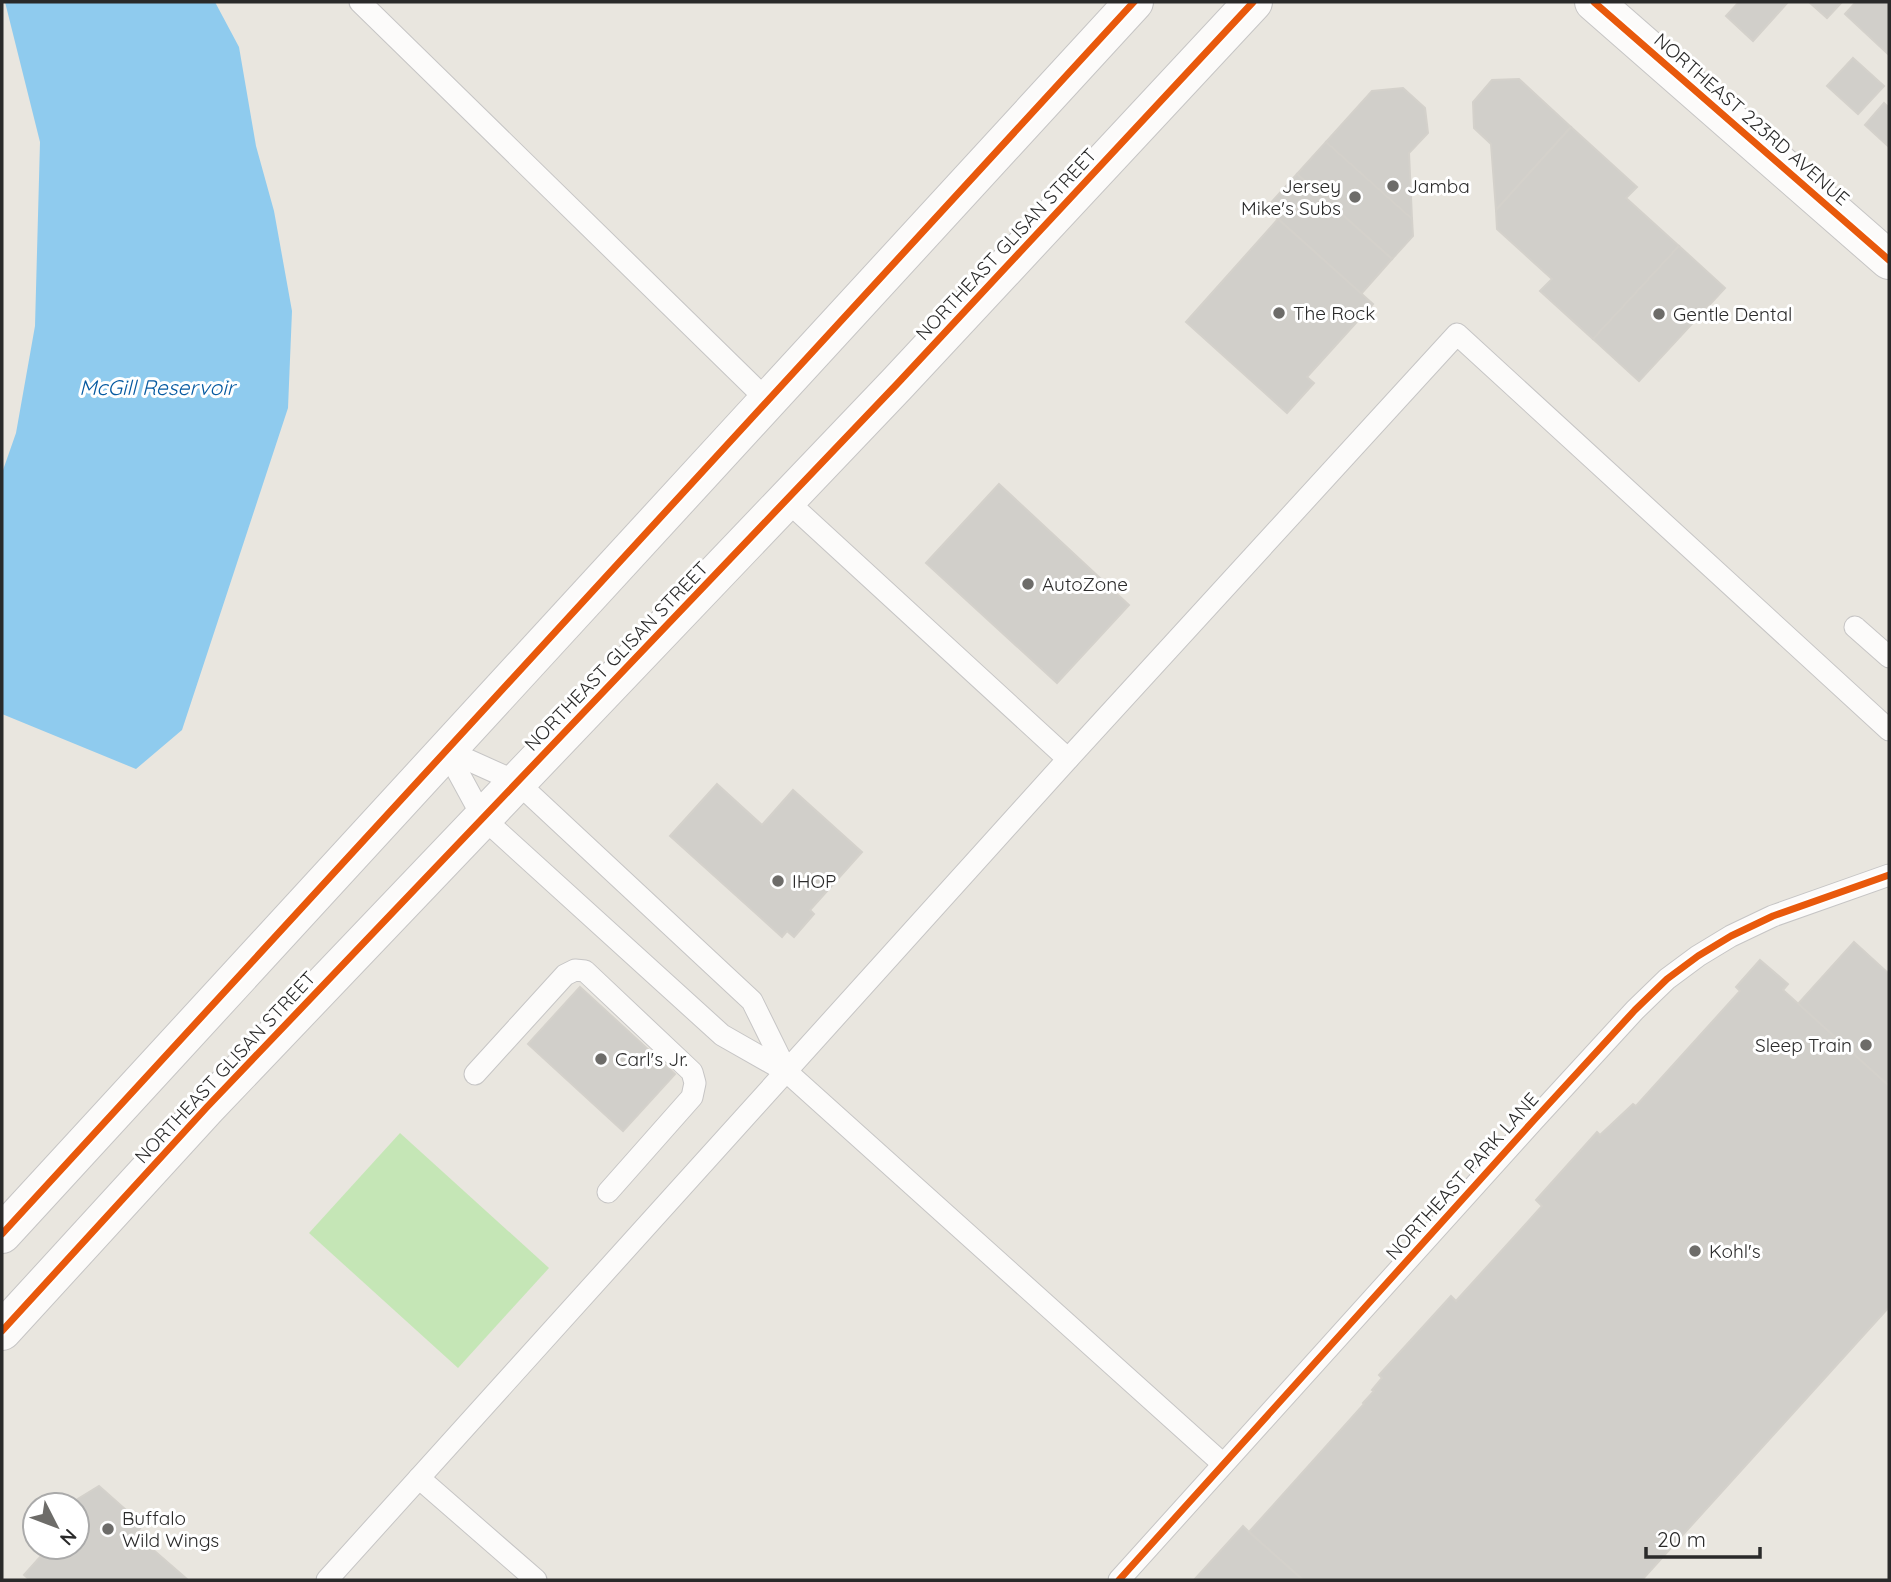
<svg xmlns="http://www.w3.org/2000/svg" width="1891" height="1582" font-family="Quicksand,sans-serif">
<style>
.green{fill:#c5e6b6}
.water{fill:#8fcbee}
.building{fill:#d1cfca;stroke:#d4d1cb;stroke-width:2}
.lines{fill:none;stroke-linecap:round;stroke-linejoin:round}
.service-casing{stroke:#c6c5c5;stroke-width:23}
.secondary-casing{stroke:#c6c5c5;stroke-width:40}
.service{stroke:#fcfbfa;stroke-width:21}
.secondary{stroke:#fcfbfa;stroke-width:38}
.cycleway-casing{stroke:#fff;stroke-width:11}
.cycleway{stroke:#e8590c;stroke-width:7}
.poi-dot{fill:#6d6c69;stroke:#fff;stroke-width:2.5}
.labels{text-anchor:middle;dominant-baseline:central;stroke-width:6;stroke-linejoin:round;paint-order:stroke}
.street-label{font-size:19px;fill:#2a2a2a;stroke:#fff}
.poi-label{font-size:19px;fill:#2a2a2a;stroke:#fff;text-anchor:start}
.water-label{font-size:21px;font-style:italic;fill:#065aa1;stroke:#fff}
</style>
<rect width="100%" height="100%" fill="#e9e6df"/>
<!-- green -->
<path class="green" d="M400 1133 549 1268 458 1368 309 1233Z"/>
<!-- water -->
<path class="water" d="M5 2H215L239 47 256 146 274 211 292 311 288 408 182 730 136 769 2 714V473L16 433 35 326 40 142Z"/>
<!-- building -->
<g class="building">
<path d="M1739 2H1788L1753 41 1726 16Z"/>
<path d="M1809 2H1842L1827 18Z"/>
<path d="M1856 2H1889V55L1845 14Z"/>
<path d="M1853 58 1884 86 1858 114 1827 86Z"/>
<path d="M1519 79 1571 127 1496 210 1491 144 1474 128 1473 102 1492 80Z"/>
<path d="M1403 88 1425 108 1428 133 1409 153 1412 219 1326 142 1372 91Z"/>
<path d="M1884 103 1889 108V147L1865 125Z"/>
<path d="M1571 127 1637 187 1626 198 1679 246 1593 339 1540 291 1552 279 1497 229 1496 210Z"/>
<path d="M1326 142 1412 219 1413 236 1392 259 1297 174Z"/>
<path d="M1297 174 1392 259 1361 294 1266 208Z"/>
<path d="M1278 219 1373 304 1307 377 1314 383 1287 413 1186 322Z"/>
<path d="M1679 246 1725 288 1639 381 1593 339Z"/>
<path d="M999 484 1129 605 1057 683 926 563Z"/>
<path d="M717 784 762 825 793 790 862 852 810 910 814 914 794 937 787 931 782 937 670 836Z"/>
<path d="M1854 942 1889 974V1086L1798 1004Z"/>
<path d="M1760 960 1788 984 1783 990 1889 1086V1307L1642 1580H1303L1249 1532 1364 1404 1363 1403 1374 1391 1372 1390 1382 1378 1379 1375 1451 1296 1456 1301 1542 1206 1536 1200 1597 1132 1600 1135 1633 1104 1636 1106 1740 991 1736 987Z"/>
<path d="M580 987 675 1074 623 1131 528 1044Z"/>
<path d="M99 1486 143 1525 135 1534 188 1580H30L24 1575 49 1547H77V1505H68Z"/>
<path d="M1243 1526 1249 1532 1303 1580H1194Z"/>
</g>
<g class="lines">
<!-- service casing -->
<g class="service-casing">
<g id="service">
<path d="M360 2 767 400"/>
<path d="M786 500 1068 759"/>
<path d="M1855 627 1889 657"/>
<path d="M446 750 483 818 722 1035 787 1072 1223 1464"/>
<path d="M446 750 517 782 752 1001 787 1072"/>
<path d="M475 1074 565 975 575 970 585 971 692 1072 695 1083 692 1097 608 1192"/>
<path d="M419 1478 536 1580"/>
<path d="M327 1580 1068 759 1457 334 1889 730"/>
<path d="M1119 1580 1534 1120 1635 1010 1667 979 1698 956 1731 936 1773 916 1889 875"/>
</g>
</g>
<!-- secondary casing -->
<g class="secondary-casing">
<g id="secondary">
<path d="M1594 2 1889 260"/>
<path d="M2 1234 1134 2"/>
<path d="M2 1331 207 1107 897 384 1253 2"/>
</g>
</g>
<!-- service -->
<use href="#service" class="service"/>
<!-- secondary -->
<use href="#secondary" class="secondary"/>
<!-- cycleway casing -->
<g class="cycleway-casing">
<g id="cycleway">
<path d="M1594 2 1889 260"/>
<path d="M2 1234 1134 2"/>
<path d="M2 1331 207 1107 897 384 1253 2"/>
<path d="M1119 1580 1534 1120 1635 1010 1667 979 1698 956 1731 936 1773 916 1889 875"/>
</g>
</g>
<!-- cycleway -->
<use href="#cycleway" class="cycleway"/>
</g>
<!-- markers -->
<g class="poi-dot">
<circle cx="1393" cy="186" r="7"/>
<circle cx="1355" cy="197" r="7"/>
<circle cx="1279" cy="313" r="7"/>
<circle cx="1659" cy="314" r="7"/>
<circle cx="1028" cy="584" r="7"/>
<circle cx="778" cy="881" r="7"/>
<circle cx="1866" cy="1045" r="7"/>
<circle cx="601" cy="1059" r="7"/>
<circle cx="1695" cy="1251" r="7"/>
<circle cx="108" cy="1529" r="7"/>
</g>
<g class="labels">
<!-- street labels -->
<g class="street-label">
<text transform="translate(1752 119) rotate(41)">NORTHEAST 223RD AVENUE</text>
<text transform="translate(1006 244) rotate(-47)">NORTHEAST GLISAN STREET</text>
<text transform="translate(616 656) rotate(-46)">NORTHEAST GLISAN STREET</text>
<text transform="translate(225 1067) rotate(-47)">NORTHEAST GLISAN STREET</text>
<text transform="translate(1462 1176) rotate(-48)">NORTHEAST PARK LANE</text>
</g>
<!-- poi labels -->
<g class="poi-label">
<text x="1341" y="186" text-anchor="end">Jersey<tspan x="1341" dy="22">Mike's Subs</tspan></text>
<text x="1407" y="186">Jamba</text>
<text x="1293" y="313">The Rock</text>
<text x="1673" y="314">Gentle Dental</text>
<text x="1042" y="584">AutoZone</text>
<text x="792" y="881">IHOP</text>
<text x="1852" y="1045" text-anchor="end">Sleep Train</text>
<text x="615" y="1059">Carl's Jr.</text>
<text x="1709" y="1251">Kohl's</text>
<text x="122" y="1518">Buffalo<tspan x="122" dy="22">Wild Wings</tspan></text>
</g>
<!-- water labels -->
<g class="water-label">
<text x="157" y="387">McGill Reservoir</text>
</g>
</g>
<!-- border -->
<rect width="1891" height="1582" fill="none" stroke="#2a2a2a" stroke-width="7"/>
<!-- north arrow -->
<g transform="translate(56 1526) rotate(132)"><circle r="33" fill="#ffffff" stroke="#aaaaaa" stroke-width="2"/>
<path d="M0-5L12 26L0 18L-12 26Z" fill="#6d6c69"/>
<text y="-10" font-size="19" font-weight="bold" text-anchor="middle" fill="#2a2a2a">N</text>
</g>
<!-- scale -->
<path d="M1646 1547v10h114v-10" fill="none" stroke="#2a2a2a" stroke-width="3.5"/>
<text x="1657" y="1547" font-size="21" fill="#2a2a2a" stroke="#ffffff" stroke-width="5" paint-order="stroke">20 m</text>
</svg>
